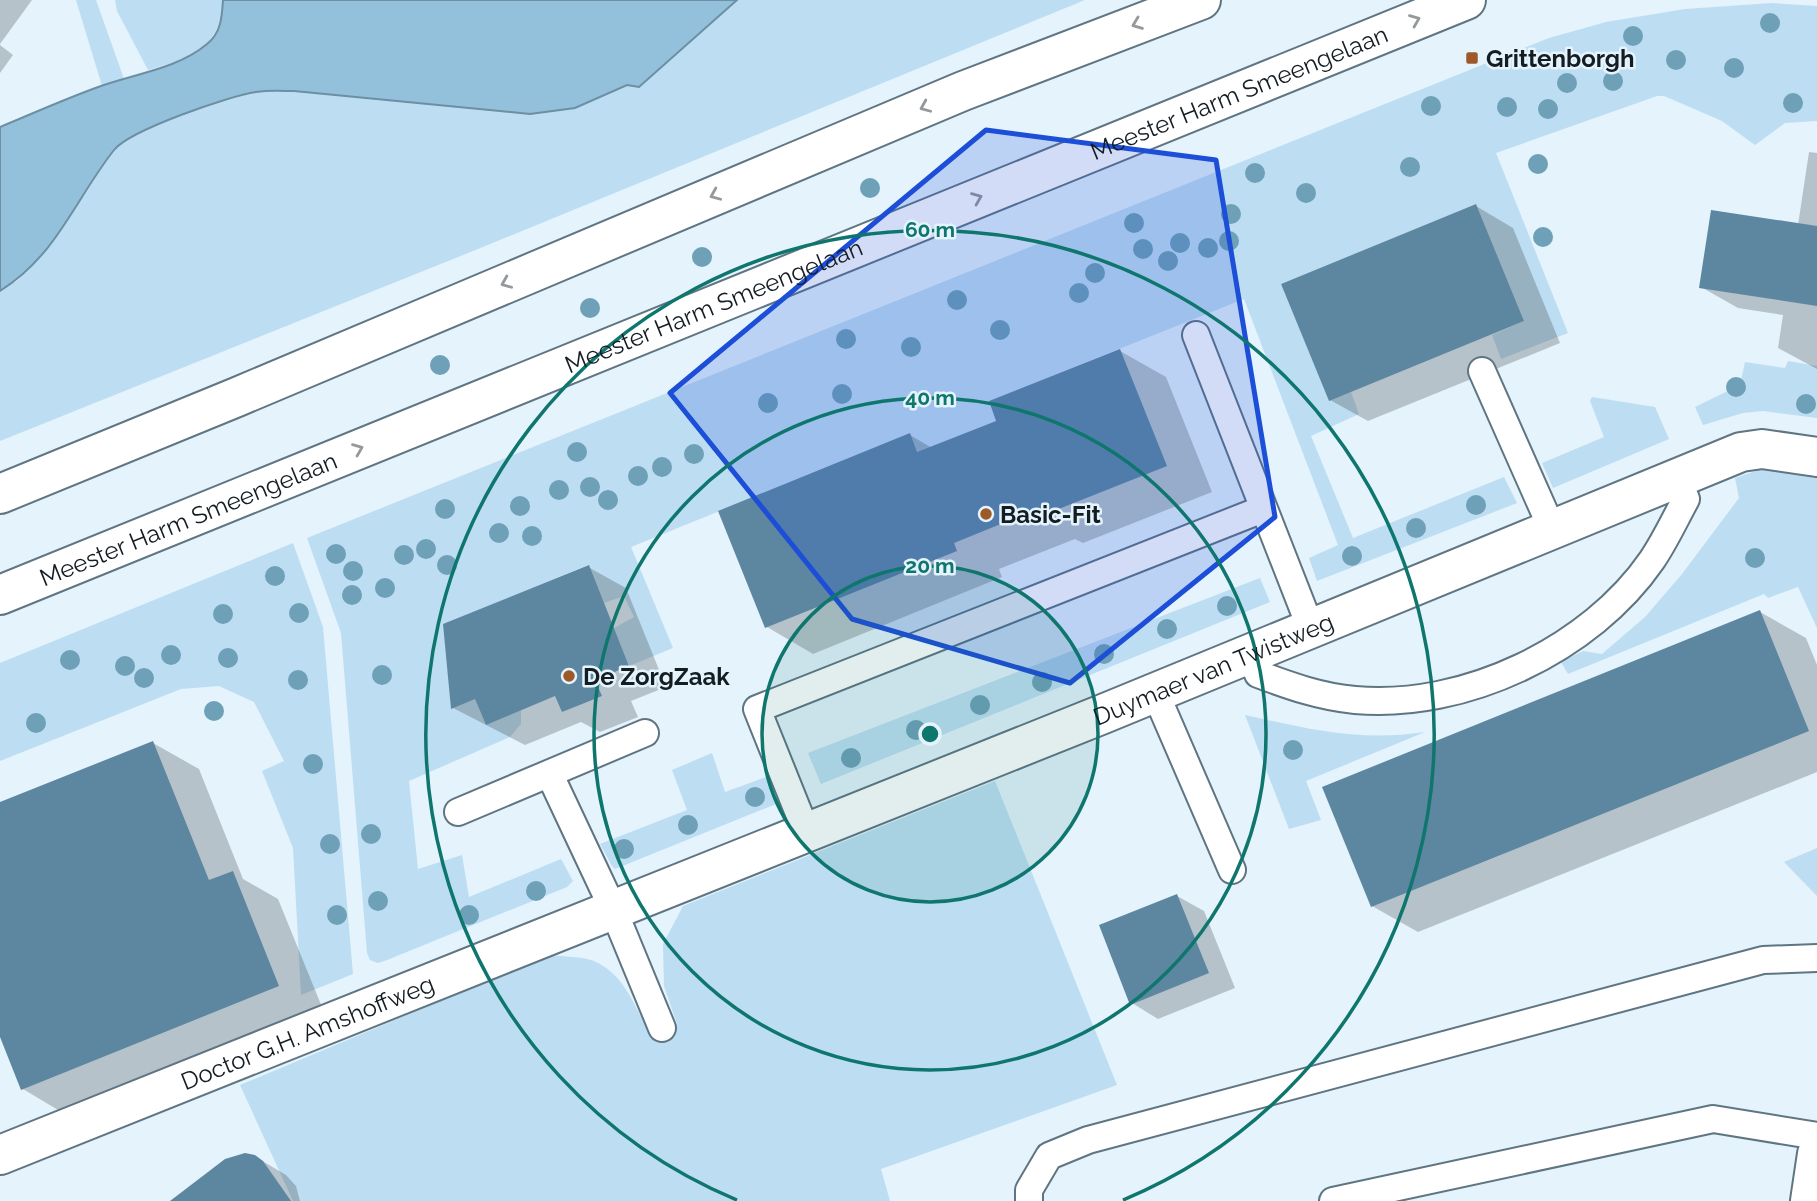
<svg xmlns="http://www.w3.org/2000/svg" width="1817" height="1201" font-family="Raleway,sans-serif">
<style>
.green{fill:#bddef2}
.water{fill:#93c0da;stroke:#6d8fa3;stroke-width:2}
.shadow{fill:#0003}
.building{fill:#5d87a0}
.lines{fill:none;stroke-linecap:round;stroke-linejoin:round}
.service-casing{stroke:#5f7582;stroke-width:30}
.minor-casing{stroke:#5f7582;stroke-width:42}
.tertiary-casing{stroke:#5f7582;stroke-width:42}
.service{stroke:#fff;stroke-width:26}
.minor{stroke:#fff;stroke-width:38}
.tertiary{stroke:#fff;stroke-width:38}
.tree{fill:#6ea0b8}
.oneway{stroke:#95999c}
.marked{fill:#1d4ed8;fill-opacity:0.2;stroke:#1d4ed8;stroke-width:5;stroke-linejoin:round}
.ring{fill:none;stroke:#0f766e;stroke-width:3.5}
.poi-dot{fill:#9d5a28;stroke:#e4f3fc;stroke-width:2.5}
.labels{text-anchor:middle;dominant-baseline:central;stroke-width:5;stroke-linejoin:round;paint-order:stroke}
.poi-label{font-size:24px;font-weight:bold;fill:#141d22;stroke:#e4f3fc;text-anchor:start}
.street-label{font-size:24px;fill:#141d22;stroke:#e4f3fc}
.centre{fill:#0f766e;stroke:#e4f3fc;stroke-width:3.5}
.ring-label{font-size:21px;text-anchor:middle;font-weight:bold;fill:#0f766e;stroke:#e4f3fc;stroke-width:5;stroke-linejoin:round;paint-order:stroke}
</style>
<rect width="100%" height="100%" fill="#e4f3fc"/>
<!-- green -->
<g class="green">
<path d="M76 0H96L124 79 102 86Z"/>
<path d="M115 0H224C220 49 190 58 148 70L117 11Z"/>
<path d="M737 0H1085L478 249 0 441V291L18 280 116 147 143 130 187 113 255 92 294 91 530 114 575 108 627 85 639 87Z"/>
<path d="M1772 3 1817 6V121L1785 123 1755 145 1722 121 1664 96H1657L1496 153 1568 333 1501 359 1492 335 1524 321 1476 204 1281 284 1329 400 1351 392 1359 414 1311 436 1353 538 1504 477 1517 503 1317 581 1309 558 1338 545 1244 299 989 401 996 421 917 452 909 434 631 547 673 648 629 666 614 628 634 617 624 596 604 603 588 565 445 624 451 708 475 699 486 725 521 710V724L510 737 409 781 418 869 462 855 469 897 561 859 573 881 567 887 387 960 378 963 370 960 367 953 341 633 307 538 1549 38 1606 22 1685 9Z"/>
<path d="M1788 361 1817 366V418L1763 411 1743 413 1703 425 1695 407 1740 385 1745 362 1785 368Z"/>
<path d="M1592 397 1655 407 1669 439 1553 488 1542 463 1604 437 1590 401Z"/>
<path d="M1762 469 1817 478V628L1798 587 1768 598 1764 594 1568 674 1561 662 1583 651 1602 654 1645 617 1682 574 1739 498 1735 478Z"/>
<path d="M293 543 323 627 353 974 301 995 293 848 262 771 284 761 254 702 219 686 181 689 0 761V663Z"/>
<path d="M1260 578 1270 602 821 784 808 753Z"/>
<path d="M1245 715C1309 729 1359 742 1425 732L1306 781 1321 820 1289 829Z"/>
<path d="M712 753 725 792 766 777 776 804 615 869 612 866 600 844 687 810 672 770Z"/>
<path d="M995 781 1117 1085 881 1169 890 1201H293L240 1085 550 955C563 957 582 956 594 961 626 975 635 1009 651 1035L677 1024 664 986 663 944 683 906Z"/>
<path d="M1817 848V896L1784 862Z"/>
</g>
<!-- water -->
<path class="water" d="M223 0H737L639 87 627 85 575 108 530 114 294 91C282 91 269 90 256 92 229 96 130 130 114 150 74 201 57 255 0 291V127C34 113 67 98 101 86 135 74 179 68 207 44 221 33 222 17 223 0Z"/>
<!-- shadow -->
<g class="shadow">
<path d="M0 0H32L0 44Z"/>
<path d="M0 45 13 55 0 73Z"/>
<path d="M1809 152 1817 153V369L1778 348 1783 315 1738 308 1701 287 1798 225Z"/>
<path d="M1476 206 1513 228 1560 343 1368 421 1330 400Z"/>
<path d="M1120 351 1166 377 1212 492 1083 543 1075 539 999 569 1002 577 813 654 767 627 910 435 932 448 999 422Z"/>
<path d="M588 567 626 588 666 687 631 701 638 717 600 732 581 722 525 745 453 708Z"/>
<path d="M1760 612 1806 638 1817 665V772L1418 932 1372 906Z"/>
<path d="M153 743 199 769 243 879 278 899 324 1012 68 1116 23 1089 0 1033V804Z"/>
<path d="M1177 896 1204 911 1235 988 1158 1019 1132 1003Z"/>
<path d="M259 1159 286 1175 296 1186 300 1201H196Z"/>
</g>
<!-- building -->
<g class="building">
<path d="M1476 204 1524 321 1329 401 1281 284Z"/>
<path d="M1711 210 1817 226V306L1699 288Z"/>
<path d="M1120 349 1167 466 1036 518 1033 511 954 543 957 551 765 628 718 511 910 433 917 452 996 421 989 401Z"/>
<path d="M589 565 629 666 595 680 602 696 562 712 555 696 486 725 475 699 451 709 443 624Z"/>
<path d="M1760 610 1809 731 1371 907 1322 787Z"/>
<path d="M153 741 209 880 233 871 279 986 21 1090 0 1037V802Z"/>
<path d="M1177 894 1209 973 1130 1005 1099 925Z"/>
<path d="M245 1153 255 1155 263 1161 291 1201H170L225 1159Z"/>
</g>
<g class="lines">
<!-- service casing -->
<g class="service-casing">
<g id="service">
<path d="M1196 335 1311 629"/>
<path d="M1482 371 1552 529"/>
<path d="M1249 653 1258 674C1290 686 1321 697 1355 700 1464 710 1591 649 1652 560 1665 541 1675 519 1686 499L1677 478"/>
<path d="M1155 692 1232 870"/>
<path d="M550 775 613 909 662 1028"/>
<path d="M458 812 645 733"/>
<path d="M806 831 757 709 1263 509"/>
<path d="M1029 1201V1190L1049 1156 1088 1140 1763 960 1817 958"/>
<path d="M1333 1201 1713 1119 1817 1136"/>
</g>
</g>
<!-- minor casing -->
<g class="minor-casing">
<g id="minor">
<path id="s1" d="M0 1155 1103 714 1741 452 1762 449 1817 457"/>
<path d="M1810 1201 1817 1154"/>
</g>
</g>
<!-- tertiary casing -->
<g class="tertiary-casing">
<g id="tertiary">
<path d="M0 494 237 397 963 91 1201 0"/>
<path id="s2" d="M0 595 1466 0"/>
</g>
</g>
<!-- service -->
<use href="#service" class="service"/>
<!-- minor -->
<use href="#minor" class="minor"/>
<!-- tertiary -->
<use href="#tertiary" class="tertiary"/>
</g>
<!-- trees -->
<g class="tree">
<circle cx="1770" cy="23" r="10"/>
<circle cx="1633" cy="36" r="10"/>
<circle cx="1676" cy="60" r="10"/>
<circle cx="1734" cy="68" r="10"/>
<circle cx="1613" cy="81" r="10"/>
<circle cx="1567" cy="83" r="10"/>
<circle cx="1793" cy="103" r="10"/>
<circle cx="1431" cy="106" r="10"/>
<circle cx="1507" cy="107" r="10"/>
<circle cx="1548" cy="109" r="10"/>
<circle cx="1538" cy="164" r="10"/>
<circle cx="1410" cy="167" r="10"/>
<circle cx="1255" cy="173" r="10"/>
<circle cx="870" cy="188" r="10"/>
<circle cx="1306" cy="193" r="10"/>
<circle cx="1231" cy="214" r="10"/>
<circle cx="1134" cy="223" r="10"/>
<circle cx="1543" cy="237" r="10"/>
<circle cx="1229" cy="241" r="10"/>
<circle cx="1180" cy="243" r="10"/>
<circle cx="1208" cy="248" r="10"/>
<circle cx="1143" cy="249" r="10"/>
<circle cx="702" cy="257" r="10"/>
<circle cx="1168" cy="261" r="10"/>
<circle cx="1095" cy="273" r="10"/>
<circle cx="1079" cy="293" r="10"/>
<circle cx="957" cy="300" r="10"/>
<circle cx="590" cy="308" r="10"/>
<circle cx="1000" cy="330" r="10"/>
<circle cx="846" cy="339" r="10"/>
<circle cx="911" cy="347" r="10"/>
<circle cx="440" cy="365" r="10"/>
<circle cx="1736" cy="387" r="10"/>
<circle cx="842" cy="394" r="10"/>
<circle cx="768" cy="403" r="10"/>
<circle cx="1806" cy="404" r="10"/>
<circle cx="577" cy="452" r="10"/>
<circle cx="694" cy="454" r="10"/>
<circle cx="662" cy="467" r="10"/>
<circle cx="638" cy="476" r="10"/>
<circle cx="590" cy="487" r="10"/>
<circle cx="559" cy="490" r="10"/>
<circle cx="608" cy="500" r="10"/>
<circle cx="1476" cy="505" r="10"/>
<circle cx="520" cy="506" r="10"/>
<circle cx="445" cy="509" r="10"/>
<circle cx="1416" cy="528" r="10"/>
<circle cx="499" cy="533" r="10"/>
<circle cx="532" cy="536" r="10"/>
<circle cx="426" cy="549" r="10"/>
<circle cx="336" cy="554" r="10"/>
<circle cx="404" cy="555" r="10"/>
<circle cx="1352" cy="556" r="10"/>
<circle cx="1755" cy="558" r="10"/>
<circle cx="447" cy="565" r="10"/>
<circle cx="353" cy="571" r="10"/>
<circle cx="275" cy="576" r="10"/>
<circle cx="385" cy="588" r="10"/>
<circle cx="352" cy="595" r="10"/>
<circle cx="1227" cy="606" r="10"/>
<circle cx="299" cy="613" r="10"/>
<circle cx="223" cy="614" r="10"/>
<circle cx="1167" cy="629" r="10"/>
<circle cx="1104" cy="654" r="10"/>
<circle cx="171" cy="655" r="10"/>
<circle cx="228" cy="658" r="10"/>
<circle cx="70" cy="660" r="10"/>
<circle cx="125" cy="666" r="10"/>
<circle cx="382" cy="675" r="10"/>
<circle cx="144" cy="678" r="10"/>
<circle cx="298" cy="680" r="10"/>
<circle cx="1042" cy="682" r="10"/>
<circle cx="980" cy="705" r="10"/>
<circle cx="214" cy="711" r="10"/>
<circle cx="36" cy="723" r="10"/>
<circle cx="916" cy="730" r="10"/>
<circle cx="1293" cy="750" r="10"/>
<circle cx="851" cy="758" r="10"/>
<circle cx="313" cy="764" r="10"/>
<circle cx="755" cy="797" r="10"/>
<circle cx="688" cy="825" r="10"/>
<circle cx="371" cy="834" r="10"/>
<circle cx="330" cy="844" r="10"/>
<circle cx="624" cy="849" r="10"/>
<circle cx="536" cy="891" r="10"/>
<circle cx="378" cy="901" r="10"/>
<circle cx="337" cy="915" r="10"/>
<circle cx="469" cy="915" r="10"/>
</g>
<!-- one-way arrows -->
<defs><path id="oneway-chevron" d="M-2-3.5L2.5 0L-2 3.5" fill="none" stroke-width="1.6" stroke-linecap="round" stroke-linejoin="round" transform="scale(1.75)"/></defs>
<g class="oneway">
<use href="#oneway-chevron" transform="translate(1415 20) rotate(-22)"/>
<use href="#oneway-chevron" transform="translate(1137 24) rotate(159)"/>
<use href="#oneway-chevron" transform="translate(925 107) rotate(157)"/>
<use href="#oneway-chevron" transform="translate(715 195) rotate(157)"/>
<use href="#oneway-chevron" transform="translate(977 198) rotate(-22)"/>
<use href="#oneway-chevron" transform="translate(506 283) rotate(157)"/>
<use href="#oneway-chevron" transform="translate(358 449) rotate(-22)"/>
</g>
<!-- marked area -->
<path class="marked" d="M986 130 1216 160 1275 517 1070 683 852 619 670 393Z"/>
<!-- distance rings -->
<circle cx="930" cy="734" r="168" fill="#0f766e" fill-opacity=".12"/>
<g class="ring">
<circle cx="930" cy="734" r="168"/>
<circle cx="930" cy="734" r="336"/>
<path d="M737 1200A504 504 0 1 1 1123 1200"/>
</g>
<!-- markers -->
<g class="poi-dot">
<rect x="1465" y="51" width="14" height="14" rx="3.5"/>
<circle cx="986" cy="514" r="7"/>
<circle cx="569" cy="676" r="7"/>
</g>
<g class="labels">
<!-- poi labels -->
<g class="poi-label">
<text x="1486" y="58">Grittenborgh</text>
<text x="1000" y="514">Basic-Fit</text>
<text x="583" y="676">De ZorgZaak</text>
</g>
<!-- street labels -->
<g class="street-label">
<text stroke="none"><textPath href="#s2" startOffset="1337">Meester Harm Smeengelaan</textPath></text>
<text stroke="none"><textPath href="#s2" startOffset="770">Meester Harm Smeengelaan</textPath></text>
<text stroke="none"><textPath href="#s2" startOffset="203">Meester Harm Smeengelaan</textPath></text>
<text stroke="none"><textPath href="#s1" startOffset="1307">Duymaer van Twistweg</textPath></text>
<text stroke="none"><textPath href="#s1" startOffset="331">Doctor G.H. Amshoffweg</textPath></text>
</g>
</g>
<circle cx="930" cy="734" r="10" class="centre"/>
<g class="ring-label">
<text x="930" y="237">60 m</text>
<text x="930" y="405">40 m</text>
<text x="930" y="573">20 m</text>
</g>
</svg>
